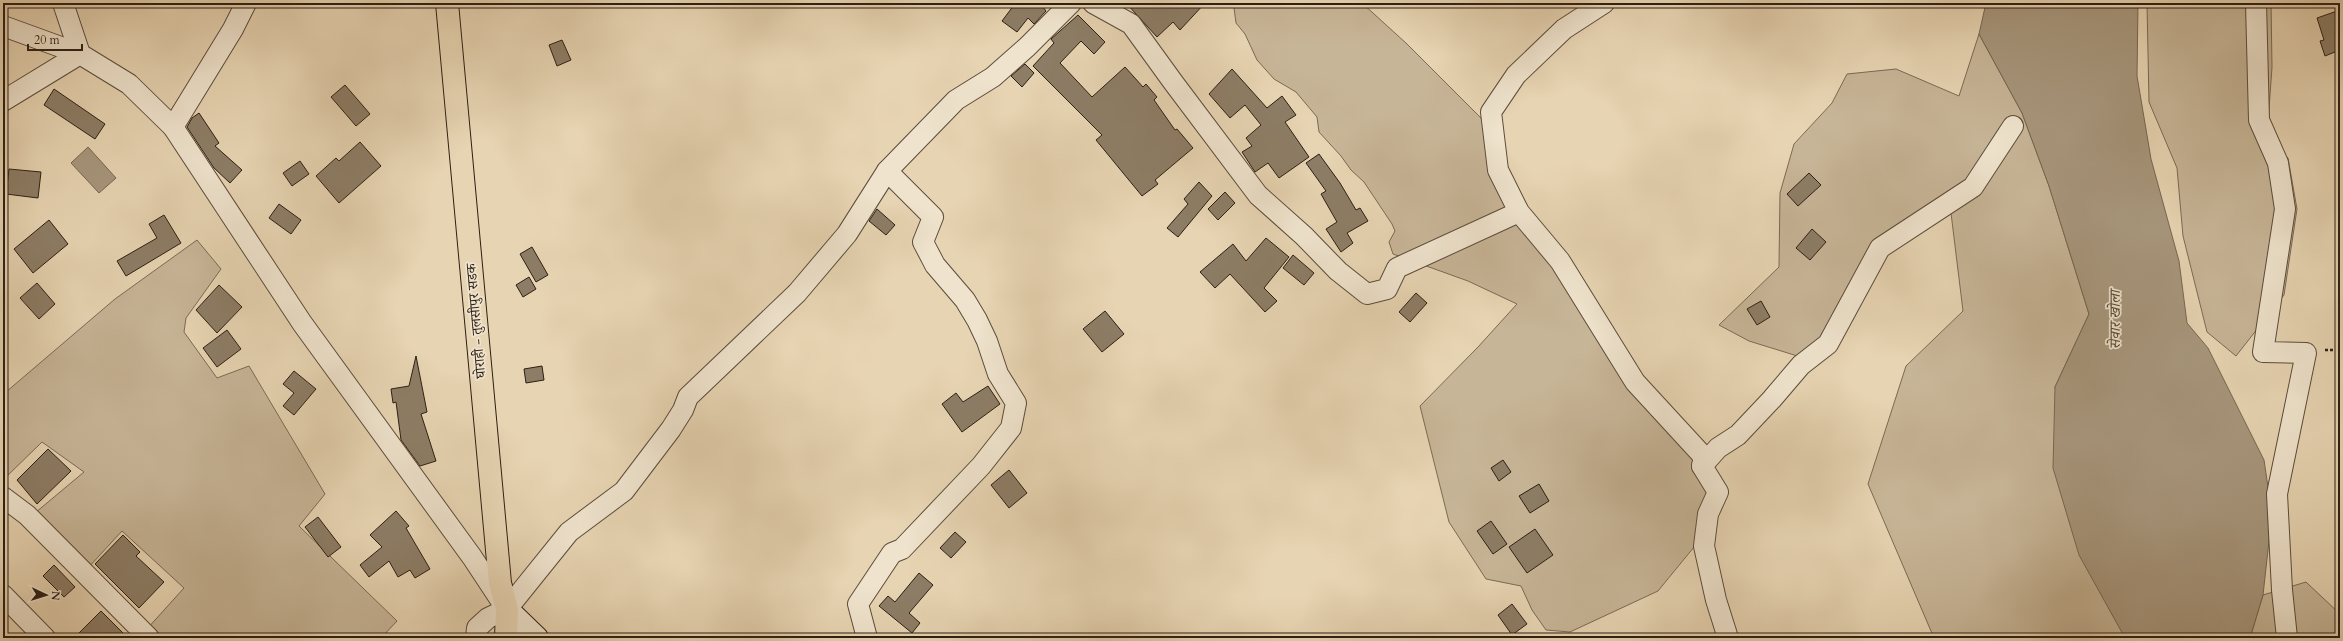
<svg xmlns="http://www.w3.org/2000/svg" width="2343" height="641" font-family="Cardo,'Noto Serif Devanagari',serif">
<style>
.green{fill:#c7b597;stroke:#7a6a55}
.water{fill:#a7967c;stroke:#766652}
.building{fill:#8d7d66;stroke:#2c1f13}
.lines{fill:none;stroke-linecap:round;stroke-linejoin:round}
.street-casing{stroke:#5b4c3b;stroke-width:22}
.secondary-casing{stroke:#2c1f13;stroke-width:24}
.primary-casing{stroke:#2c1f13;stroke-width:24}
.path{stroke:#2c1f13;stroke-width:2.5;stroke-dasharray:3 2;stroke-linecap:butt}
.street{stroke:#efe3cd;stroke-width:20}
.secondary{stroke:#efe3cd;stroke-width:22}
.primary{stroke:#e7d4b2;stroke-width:22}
.labels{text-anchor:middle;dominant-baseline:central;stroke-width:3.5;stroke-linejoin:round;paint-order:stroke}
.street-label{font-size:14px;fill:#2c1f13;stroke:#efe3cd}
.water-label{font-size:15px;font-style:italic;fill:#574938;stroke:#efe3cd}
</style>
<rect width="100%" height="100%" fill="#e7d4b2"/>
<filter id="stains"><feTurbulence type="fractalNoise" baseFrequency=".005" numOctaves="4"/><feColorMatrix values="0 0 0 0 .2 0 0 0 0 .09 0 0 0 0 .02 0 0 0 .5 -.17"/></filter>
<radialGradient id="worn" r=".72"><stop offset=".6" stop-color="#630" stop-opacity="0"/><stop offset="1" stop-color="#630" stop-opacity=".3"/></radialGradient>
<!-- green -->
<g class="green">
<path d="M1230 3H1362L1407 44 1481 118 1491 143 1496 173 1701 457 1712 492 1702 510 1694 547 1658 591 1570 632 1546 630 1532 610 1521 586 1486 579 1449 522 1420 406 1478 347 1517 304 1468 281 1393 254 1389 242 1395 231 1392 224 1364 182 1351 170 1341 156 1319 132 1317 117 1296 92 1274 79 1257 60 1245 34 1236 23 1234 8Z"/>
<path d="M2147 3H2271L2272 67 2267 137 2288 158 2297 209 2284 295 2236 356 2207 332 2183 236 2177 168 2149 102Z"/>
<path d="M1979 34 2022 113 2049 186 2089 314 2055 387 2125 638H1934L1868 484 1906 366 1963 311 1951 213 1888 249 1820 363 1749 341 1719 325 1779 267 1780 193 1794 144 1832 103 1847 74 1896 69 1959 96Z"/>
<path d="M197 240 221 269 186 318 184 332 217 378 249 366 325 494 299 526 397 621 381 638H154L146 630 184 588 122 531 88 568 35 513 84 472 42 442 3 480V390L6 392 115 299Z"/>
<path d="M2306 582 2340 614V638H2250L2263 595Z"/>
</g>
<!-- water -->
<g class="water">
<path d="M1986 3H2138L2137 76 2151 159 2179 261 2187 323 2208 348 2264 460 2272 514 2263 595 2250 638H2125L2079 555 2053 468 2055 387 2089 314 2049 186 2022 113 1979 34Z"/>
<path d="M88 147 116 178 99 193 71 163Z"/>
</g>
<!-- building -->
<g class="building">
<path d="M1013 3H1040L1046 11 1034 24 1028 18 1017 32 1002 21 1014 5Z"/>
<path d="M1126 3H1205L1180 30 1173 22 1157 37Z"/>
<path d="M2340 10V50L2325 56 2320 41 2324 40 2317 18Z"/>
<path d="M1078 15 1105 42 1094 54 1081 41 1060 63 1092 97 1125 67 1143 87 1146 84 1157 97 1154 100 1175 130 1177 129 1193 148 1155 180 1158 184 1142 196 1096 140 1102 135 1033 66 1054 43 1051 39Z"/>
<path d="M562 40 571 60 557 66 549 45Z"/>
<path d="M1025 64 1034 73 1022 87 1011 76Z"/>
<path d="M1232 69 1267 108 1282 96 1296 115 1285 122 1309 157 1279 178 1268 163 1255 172 1242 152 1252 146 1246 138 1261 125 1245 105 1230 118 1209 94Z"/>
<path d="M345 85 370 114 356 126 331 97Z"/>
<path d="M54 89 105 124 95 139 44 105Z"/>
<path d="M199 113 219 143 215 146 242 170 230 183 214 168 187 127 192 118Z"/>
<path d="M360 142 381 166 339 203 316 176 336 158 339 161Z"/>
<path d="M1319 154 1340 183 1356 210 1360 208 1368 221 1347 233 1353 243 1341 252 1326 229 1337 222 1321 194 1326 191 1306 163Z"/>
<path d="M300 161 309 174 292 186 283 173Z"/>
<path d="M9 169 41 172 38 198 6 194Z"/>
<path d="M1809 173 1821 185 1798 206 1787 194Z"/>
<path d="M1199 182 1212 196 1178 237 1167 228 1188 204 1184 199Z"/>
<path d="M1225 192 1235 203 1218 220 1208 209Z"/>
<path d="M279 204 301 220 291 234 269 218Z"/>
<path d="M877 209 895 225 886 235 869 221Z"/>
<path d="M164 215 181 243 126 276 117 261 157 238 149 224Z"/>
<path d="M49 220 68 244 33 273 14 249Z"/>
<path d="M1812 229 1826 242 1810 260 1796 248Z"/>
<path d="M1266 238 1289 257 1264 288 1277 301 1265 312 1230 274 1215 288 1200 272 1233 244 1246 261Z"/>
<path d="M532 247 548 275 536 282 520 254Z"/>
<path d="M1293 255 1314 273 1304 285 1283 268Z"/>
<path d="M529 277 536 289 523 297 516 285Z"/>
<path d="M37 283 55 304 39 319 20 298Z"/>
<path d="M219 285 242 307 217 333 196 310Z"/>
<path d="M1416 293 1427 303 1410 322 1399 312Z"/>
<path d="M1761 301 1770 317 1757 325 1747 309Z"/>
<path d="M1105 311 1124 334 1102 352 1083 329Z"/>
<path d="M227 330 241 349 217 367 203 348Z"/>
<path d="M416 356 427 412 421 414 436 461 420 466 401 440 396 402 393 403 391 389 409 386Z"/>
<path d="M542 366 544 380 526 383 524 369Z"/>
<path d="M294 371 316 389 294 415 283 406 294 393 283 384Z"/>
<path d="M988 386 1000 404 962 432 942 404 956 393 963 402Z"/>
<path d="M48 449 71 471 37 504 17 480Z"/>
<path d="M1503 460 1511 472 1499 481 1491 468Z"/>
<path d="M1009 470 1027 493 1009 508 991 485Z"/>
<path d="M1539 484 1549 501 1530 513 1519 496Z"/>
<path d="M396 511 409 526 406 528 430 569 415 578 410 570 398 577 389 561 369 577 360 565 382 547 370 535Z"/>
<path d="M318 517 341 547 328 557 305 527Z"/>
<path d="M1491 521 1507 544 1493 554 1477 531Z"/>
<path d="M1535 529 1553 555 1527 573 1509 547Z"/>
<path d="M955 532 966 542 951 558 940 548Z"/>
<path d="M123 535 140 552 136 556 164 582 139 608 95 564Z"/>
<path d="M54 565 75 587 64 597 43 576Z"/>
<path d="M919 573 933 585 909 613 920 623 912 633 879 606 888 596 895 602Z"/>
<path d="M1512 604 1527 624 1512 635 1498 615Z"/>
<path d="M101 611 128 638H74Z"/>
</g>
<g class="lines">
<!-- street casing -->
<g class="street-casing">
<g id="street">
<path d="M63 3 80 54 129 84 173 127 302 323 472 557 503 604"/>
<path d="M1093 3 1131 24 1173 82 1258 195 1304 236 1338 271 1367 294 1387 289 1397 268 1519 212"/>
<path d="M1604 3 1564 29 1516 75 1491 112 1498 170 1519 212 1560 261 1635 382 1704 457 1702 466 1718 492 1708 514 1704 546 1716 600 1728 638"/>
<path d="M2256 3 2259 120 2278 163 2285 209 2263 352 2306 353 2277 494 2282 590 2287 638"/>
<path d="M3 26 80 54"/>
<path d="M3 101 80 54"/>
<path d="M173 127 233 29 246 3"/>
<path d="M1702 466 1718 448 1738 435 1772 399 1801 365 1828 344 1880 248 1973 187 2013 126"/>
<path d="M3 497 27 515 149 638"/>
<path d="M3 595 45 638"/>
<path d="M476 638 477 628 488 618 507 609 569 532 624 491 671 429 683 410 688 397 797 293 847 234 887 171 956 100 993 77 1027 47 1071 3"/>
<path d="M867 638 858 604 892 553 902 549 981 466 1011 428 1016 403 998 374 987 341 977 320 965 300 935 265 923 242 933 217 887 171"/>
</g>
</g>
<!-- secondary casing -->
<g class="secondary-casing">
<path id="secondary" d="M507 609 537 638"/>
</g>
<!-- primary casing -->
<g class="primary-casing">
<path id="primary" d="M447 3 500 583 507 609 506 638"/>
</g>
<!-- path -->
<path class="path" d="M2325 350H2340"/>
<!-- street -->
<use href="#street" class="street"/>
<!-- secondary -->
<use href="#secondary" class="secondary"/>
<!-- primary -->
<use href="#primary" class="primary"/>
</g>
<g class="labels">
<!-- street labels -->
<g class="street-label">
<text transform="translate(476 321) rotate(-95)">घोराही - तुलसीपुर सडक</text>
</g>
<!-- water labels -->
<g class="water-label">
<text transform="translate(2115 320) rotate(-90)">सेवार खोला</text>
</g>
</g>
<!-- margin -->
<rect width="2343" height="641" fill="none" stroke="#e7d4b2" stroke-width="16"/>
<rect x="4" y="4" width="2335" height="633" fill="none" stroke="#2c1f13" stroke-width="2"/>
<rect x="8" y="8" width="2327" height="625" fill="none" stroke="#2c1f13"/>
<!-- north arrow -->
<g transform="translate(46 595) rotate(94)" stroke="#efe3cd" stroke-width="3" paint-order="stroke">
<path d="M0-3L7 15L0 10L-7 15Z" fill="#2c1f13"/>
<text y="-6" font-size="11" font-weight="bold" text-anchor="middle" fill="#2c1f13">N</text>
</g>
<!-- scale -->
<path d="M28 44v6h54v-6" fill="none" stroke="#2c1f13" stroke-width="2"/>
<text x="34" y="44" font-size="12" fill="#2c1f13" stroke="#efe3cd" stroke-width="3" paint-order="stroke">20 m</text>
<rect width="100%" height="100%" filter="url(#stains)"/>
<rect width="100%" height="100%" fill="url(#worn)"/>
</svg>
